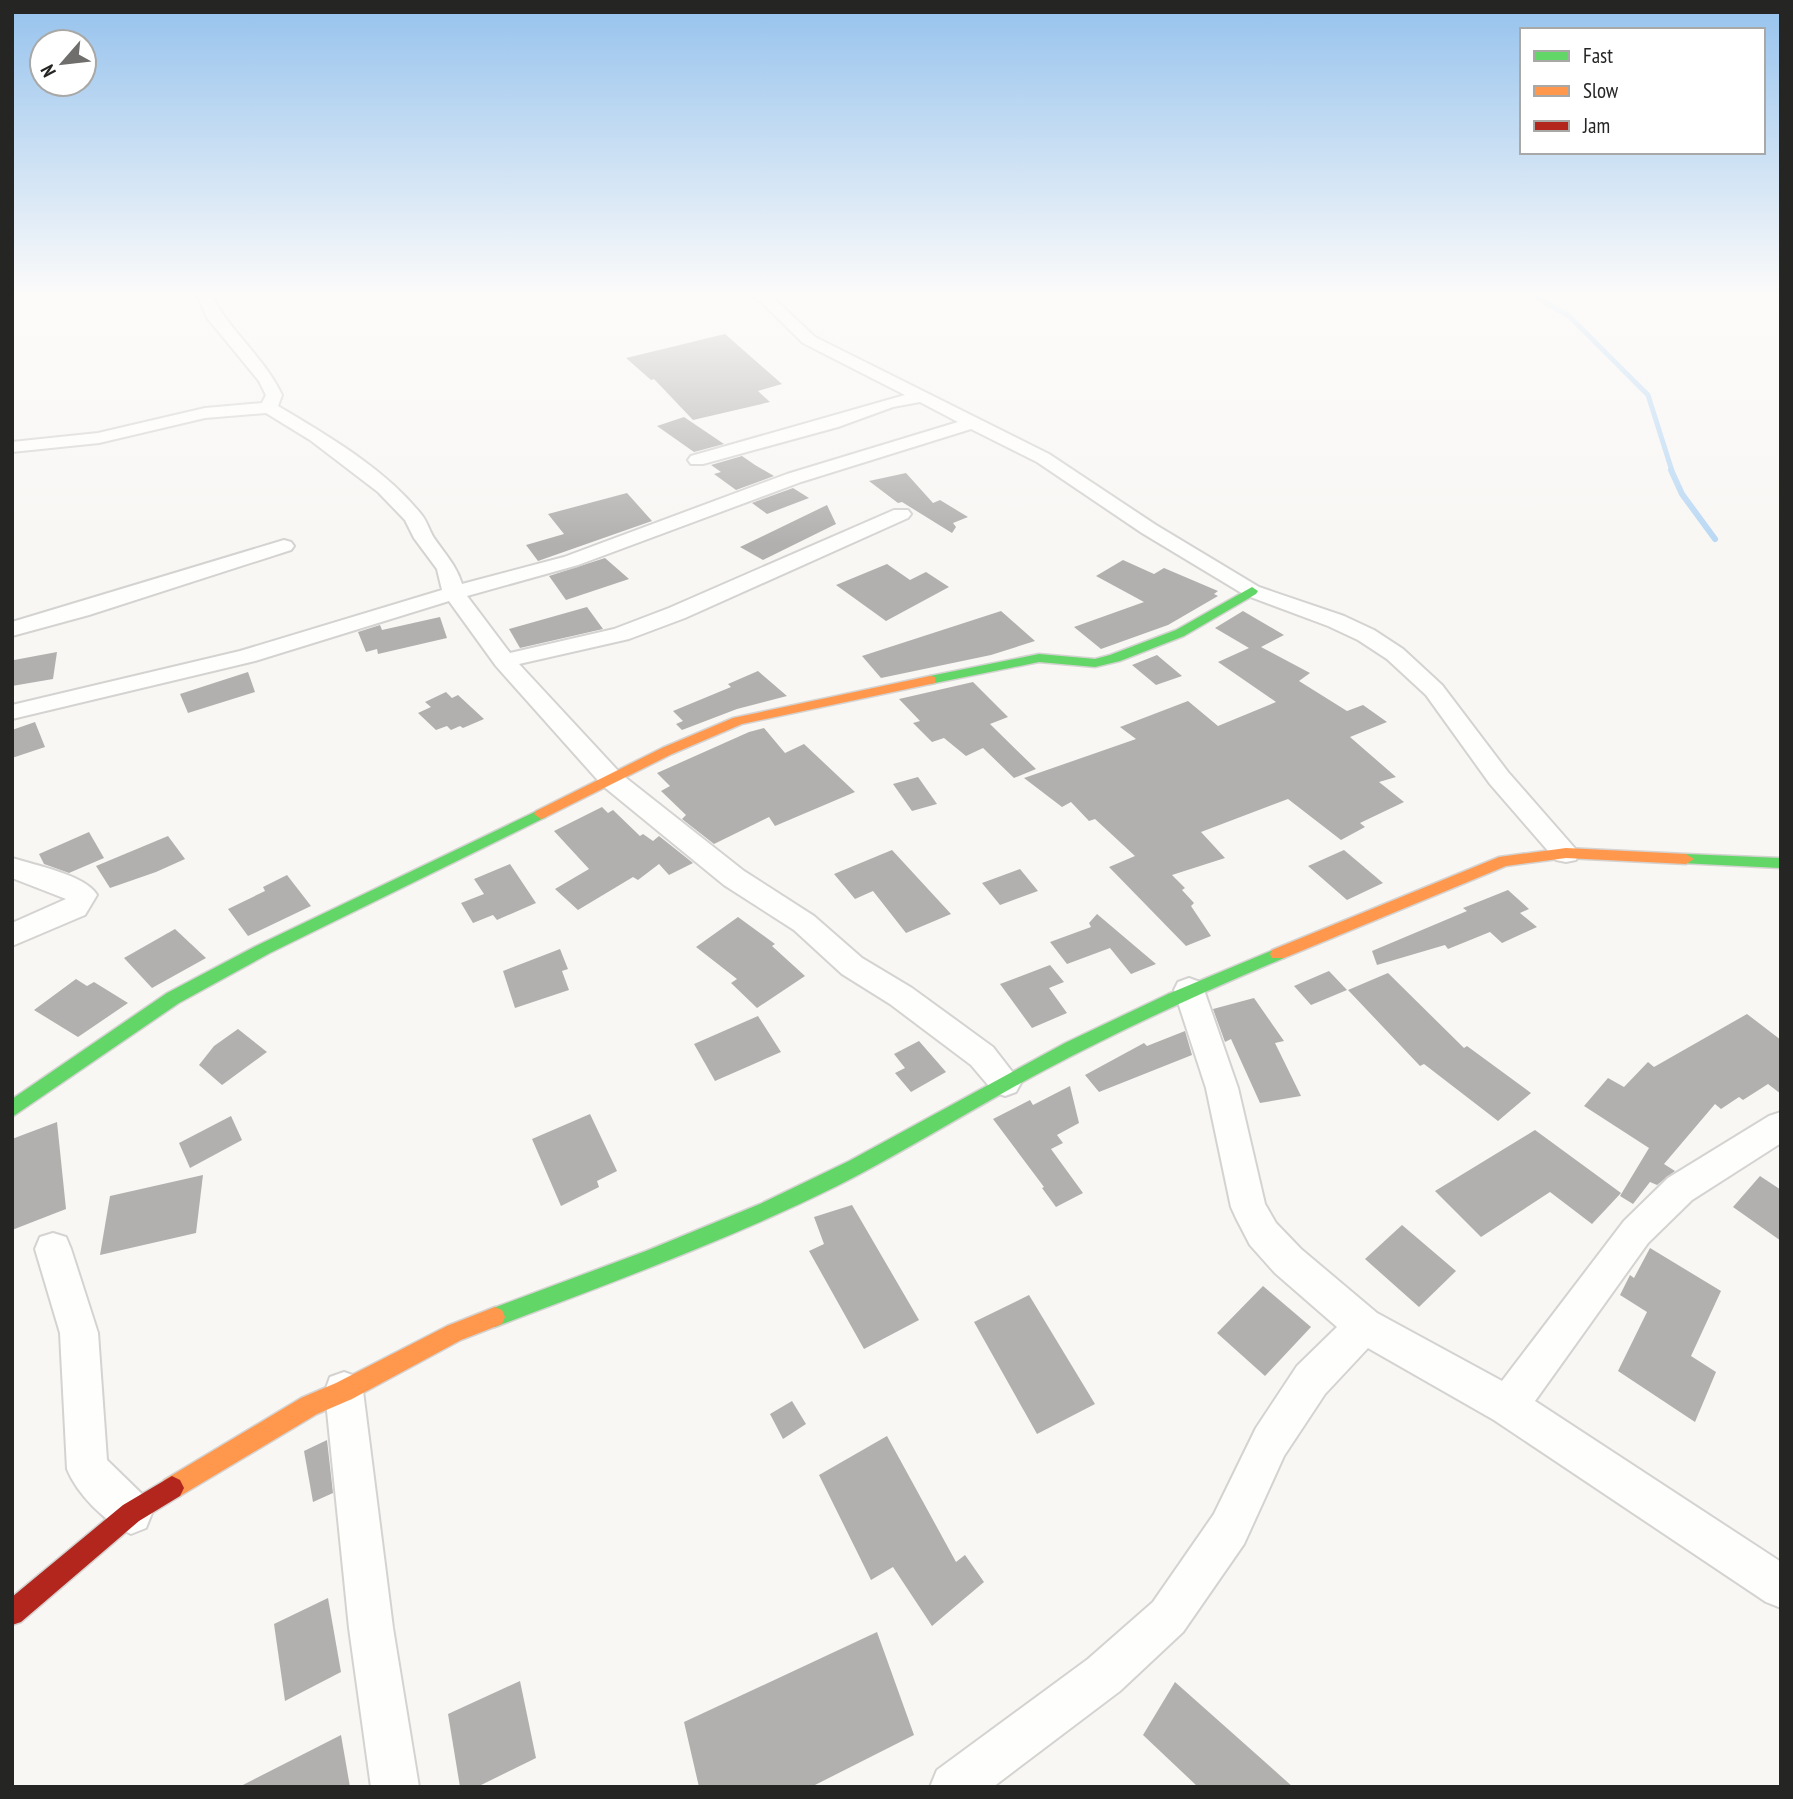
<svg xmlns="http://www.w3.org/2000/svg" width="1793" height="1799" font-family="'PT Sans Narrow',sans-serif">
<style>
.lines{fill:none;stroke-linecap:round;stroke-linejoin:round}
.stream-far1{stroke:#b9d8f4;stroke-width:5}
.stream{stroke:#b9d8f4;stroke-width:6}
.building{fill:#b2b0af}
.street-casing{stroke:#d4d3d1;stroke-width:4}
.fast-casing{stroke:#d4d3d1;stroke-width:3}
.slow-casing{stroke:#d4d3d1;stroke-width:3}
.jam-casing{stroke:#d4d3d1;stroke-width:3}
.street{fill:#fefefd;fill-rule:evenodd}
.fast{fill:#63d668;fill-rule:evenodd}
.slow{fill:#ff974d;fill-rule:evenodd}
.jam{fill:#b3261e;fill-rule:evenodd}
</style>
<rect width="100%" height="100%" fill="#f9f7f4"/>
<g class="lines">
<!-- stream-far1 -->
<path class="stream-far1" d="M1529 293 1569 316 1648 395 1672 471"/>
<!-- stream -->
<path class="stream" d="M1671 470 1682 494 1715 539"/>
</g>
<!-- building -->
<g class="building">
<path d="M725 334 782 384 758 391 770 402 693 420 654 379 651 380 626 358Z"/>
<path d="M684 417 724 444 694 452 657 426Z"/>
<path d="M742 456 755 465 774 476 736 490 714 474 721 472 711 465Z"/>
<path d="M906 473 933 503 940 500 968 517 953 523 956 527 952 533 902 502 898 503 869 481Z"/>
<path d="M793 488 809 498 767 514 752 503Z"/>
<path d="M627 493 652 521 538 561 526 545 564 534 548 514Z"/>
<path d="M827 505 836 524 763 560 740 547Z"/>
<path d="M605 558 629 579 566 600 549 576Z"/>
<path d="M1123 560 1154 574 1164 568 1218 591 1214 594 1218 596 1168 625 1101 649 1074 627 1144 602 1096 576Z"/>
<path d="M887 564 910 580 926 572 949 587 886 621 836 585Z"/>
<path d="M587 607 603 629 520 648 509 629Z"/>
<path d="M1001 611 1035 641 991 655 881 678 862 656Z"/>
<path d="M1243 611 1284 635 1261 647 1310 673 1299 681 1347 711 1363 705 1387 722 1350 737 1396 777 1379 782 1404 802 1360 823 1365 827 1341 840 1288 799 1201 832 1225 858 1172 875 1185 888 1182 890 1194 903 1191 906 1211 936 1186 946 1109 867 1135 856 1095 819 1089 821 1071 802 1062 807 1024 778 1136 739 1120 727 1188 701 1218 726 1276 702 1218 662 1249 648 1215 628Z"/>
<path d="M440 617 447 638 378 654 377 649 366 652 358 632 380 625 382 630Z"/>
<path d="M57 652 53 679 12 686 14 660Z"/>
<path d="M1157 655 1182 676 1156 685 1132 665Z"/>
<path d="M758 671 787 696 737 709 682 730 676 724 683 721 673 711 731 687 728 684Z"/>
<path d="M248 672 255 692 188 713 180 694Z"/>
<path d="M973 682 1008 717 990 724 1036 769 1014 778 983 748 966 756 944 738 932 742 913 723 920 721 899 699Z"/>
<path d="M446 692 452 698 458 695 484 719 463 728 460 726 451 730 447 726 436 730 418 713 431 707 425 702Z"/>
<path d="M35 722 45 747 12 758V730Z"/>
<path d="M764 728 785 753 804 744 855 792 775 826 769 817 714 844 682 819 686 815 661 791 670 786 657 773 749 732Z"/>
<path d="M918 777 937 804 912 811 893 784Z"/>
<path d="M602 807 608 813 613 810 640 836 643 834 653 841 659 836 693 863 669 875 659 864 638 880 633 877 578 910 555 889 589 869 554 831Z"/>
<path d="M89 832 104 858 69 873 44 864 39 854Z"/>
<path d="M168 836 185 859 156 872 110 888 96 866Z"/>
<path d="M892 850 951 914 906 933 873 891 855 899 834 874Z"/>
<path d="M1344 850 1383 883 1347 900 1308 866Z"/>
<path d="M510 864 536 903 497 920 493 915 473 923 461 903 484 894 474 879Z"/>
<path d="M1020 869 1038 891 1000 905 982 883Z"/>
<path d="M287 875 311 906 248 936 228 909 265 891 263 887Z"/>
<path d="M1508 890 1529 909 1520 913 1537 927 1502 943 1490 932 1448 949 1445 945 1377 965 1372 951 1467 911 1463 908Z"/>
<path d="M1097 914 1156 964 1131 974 1110 948 1067 964 1050 942 1091 927 1089 923Z"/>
<path d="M738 917 775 944 772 946 805 976 757 1008 731 983 737 979 696 947Z"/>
<path d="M175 929 206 958 152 988 124 958Z"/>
<path d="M560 949 568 969 562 971 569 990 515 1008 503 971Z"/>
<path d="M1050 965 1064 982 1049 988 1067 1013 1032 1028 1000 984Z"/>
<path d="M1329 971 1347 990 1311 1005 1294 986Z"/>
<path d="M1388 973 1464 1048 1467 1046 1531 1093 1498 1121 1424 1064 1420 1066 1348 990Z"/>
<path d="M76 979 87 986 94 982 128 1003 78 1037 34 1010Z"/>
<path d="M1254 998 1284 1041 1275 1043 1301 1096 1260 1103 1231 1039 1225 1042 1213 1009Z"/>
<path d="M1747 1014 1781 1040V1094L1768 1084 1743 1100 1739 1097 1721 1109 1715 1104 1664 1164 1675 1171 1657 1185 1650 1182 1633 1204 1620 1196 1649 1148 1584 1106 1608 1078 1624 1087 1648 1062 1654 1067Z"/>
<path d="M758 1016 781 1052 715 1081 694 1044Z"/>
<path d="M238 1029 267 1052 222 1085 199 1065 214 1046Z"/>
<path d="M1185 1031 1192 1055 1099 1092 1085 1075 1144 1043 1147 1046Z"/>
<path d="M919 1041 946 1072 911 1092 895 1073 905 1068 894 1054Z"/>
<path d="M1070 1086 1079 1123 1057 1135 1063 1143 1051 1149 1083 1193 1056 1207 1042 1188 1044 1187 993 1119 1030 1100 1033 1105Z"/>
<path d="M590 1114 617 1171 597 1181 599 1187 561 1206 532 1139Z"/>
<path d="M231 1116 242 1140 190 1168 179 1143Z"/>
<path d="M57 1122 66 1209 12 1230V1139Z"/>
<path d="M1535 1130 1621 1193 1592 1224 1550 1192 1481 1237 1435 1191Z"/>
<path d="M203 1175 196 1233 100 1255 110 1196Z"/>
<path d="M1760 1176 1781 1190V1241L1733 1207Z"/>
<path d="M852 1205 919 1320 864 1349 809 1251 824 1244 814 1217Z"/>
<path d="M1402 1225 1456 1271 1419 1307 1365 1259Z"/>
<path d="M1650 1248 1721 1291 1691 1356 1716 1372 1695 1422 1618 1371 1647 1312 1620 1295 1630 1275 1634 1278Z"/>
<path d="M1263 1286 1311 1327 1265 1376 1217 1333Z"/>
<path d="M1029 1295 1095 1404 1037 1434 974 1322Z"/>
<path d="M792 1401 806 1424 783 1439 770 1414Z"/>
<path d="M887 1436 956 1562 965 1555 984 1582 932 1626 893 1567 871 1580 819 1475Z"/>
<path d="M327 1440 333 1493 313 1502 304 1451Z"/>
<path d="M328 1598 341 1672 285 1701 274 1624Z"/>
<path d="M877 1632 914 1735 811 1787H699L684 1722Z"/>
<path d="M520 1681 536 1758 477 1787H460L448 1714Z"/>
<path d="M1175 1682 1293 1787H1198L1143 1735Z"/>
<path d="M341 1735 350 1787H239Z"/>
</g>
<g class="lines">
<!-- street casing -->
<g class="street-casing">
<g id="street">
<path d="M196 293H210C230 332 264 357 282 395L278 406C328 436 384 468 421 514 427 521 429 530 434 538 445 554 456 565 462 584L564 557 787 474 958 422 920 402 893 407 838 427 703 464H691L688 460 691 456 905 395 803 343 752 293H768L815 337 1049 454 1156 525 1259 587 1344 616 1374 630 1403 649 1442 685 1508 772 1579 853 1576 860 1566 862 1556 860 1490 784 1426 695 1387 659 1358 640 1328 626 1245 595 1142 533 1037 462 971 429 801 482 578 565 467 596 510 653 614 629 669 608 894 510H908L911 514 908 518 685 618 629 639 519 664 621 774 744 871 814 916 862 958 912 988 993 1047 1021 1083 1016 1092 1005 1096 994 1092 971 1065 890 1004 842 974 794 930 724 885 603 786 496 666 449 601 255 661 12 719V705L240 651 442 590 437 569 414 538 405 520 378 492 310 440 266 413 205 418 99 443 12 452V442L98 433 205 408 262 403 266 395 259 381 208 319Z"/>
<path d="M284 540 291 542 294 546 291 550 89 615 12 636V622Z"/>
<path d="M12 858C34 865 86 875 97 895L85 915 12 946V923L66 899 12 878Z"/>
<path d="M1189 978 1200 982 1204 990 1238 1088 1265 1204 1276 1223 1301 1249 1377 1313 1502 1381 1624 1221 1668 1178 1769 1116 1781 1112V1143L1692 1200 1648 1243 1535 1401 1781 1562V1608L1766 1602 1494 1420 1368 1348 1325 1394 1284 1456 1244 1544 1183 1632 1120 1691 993 1787H930L937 1770 1088 1659 1153 1602 1214 1514 1256 1428 1297 1366 1337 1327 1275 1273 1250 1245 1236 1218 1231 1207 1206 1088 1174 990 1178 982Z"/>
<path d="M53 1233 66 1237 71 1249 98 1333 107 1460 146 1498 152 1513 146 1528 131 1534C106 1523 77 1494 67 1469L60 1333 35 1249 40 1237Z"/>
<path d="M344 1372 358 1377 363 1391 393 1628 419 1787H371L349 1628 325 1391 330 1377Z"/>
</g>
</g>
<!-- fast casing -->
<g class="fast-casing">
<g id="fast">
<path d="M1252 587 1258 591 1256 594 1184 636 1120 661 1095 667 1039 662 930 684 923 680 930 676 1039 654 1095 659 1110 655 1176 630Z"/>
<path d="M541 809 548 814 546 817 270 953 179 1003 12 1117V1099L167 993 258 945Z"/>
<path d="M1686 854 1781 858V868L1681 863 1678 859Z"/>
<path d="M1278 948 1284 950 1286 954 1284 958C1203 992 1122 1029 1045 1070 975 1107 908 1150 837 1186 726 1241 610 1283 495 1327L488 1324 485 1317 488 1310 646 1251 760 1204 849 1161 1065 1043 1168 994Z"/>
</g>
</g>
<!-- slow casing -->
<g class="slow-casing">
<g id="slow">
<path d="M930 676 935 677V683L742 724 672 754 546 817 541 819 534 814 536 811 662 748 733 718Z"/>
<path d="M1566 848 1686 854 1694 859 1686 864 1566 858 1506 866 1284 958H1272L1270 954 1272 950 1499 857Z"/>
<path d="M495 1307 502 1310 505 1317 502 1324 461 1340 352 1399 317 1414 180 1496 172 1500 164 1496 160 1488 164 1480 301 1398 336 1383 447 1326Z"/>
</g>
</g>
<!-- jam casing -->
<g class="jam-casing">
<path id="jam" d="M172 1476 180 1480 184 1488 180 1496 139 1521 21 1622 12 1625V1597L123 1505Z"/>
</g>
<!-- street -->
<use href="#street" class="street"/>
<!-- fast -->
<use href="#fast" class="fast"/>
<!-- slow -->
<use href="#slow" class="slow"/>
<!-- jam -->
<use href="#jam" class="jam"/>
</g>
<!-- sky -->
<linearGradient id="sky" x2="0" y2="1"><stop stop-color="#95c2ed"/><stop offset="0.54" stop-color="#fcfbfa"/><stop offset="1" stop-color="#fcfbfa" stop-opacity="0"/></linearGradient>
<rect width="1793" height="545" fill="url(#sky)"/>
<!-- border -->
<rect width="1793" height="1799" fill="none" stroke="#252523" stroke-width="28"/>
<!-- legend -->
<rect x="1520" y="28" width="245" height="126" fill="#ffffff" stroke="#a8a8a7" stroke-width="2"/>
<rect x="1534" y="51" width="35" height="10" fill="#63d668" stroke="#a8a8a7" stroke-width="2"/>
<text x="1583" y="63" font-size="21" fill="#252523">Fast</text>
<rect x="1534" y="86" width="35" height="10" fill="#ff974d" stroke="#a8a8a7" stroke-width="2"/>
<text x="1583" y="98" font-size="21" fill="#252523">Slow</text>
<rect x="1534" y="121" width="35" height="10" fill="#b3261e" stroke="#a8a8a7" stroke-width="2"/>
<text x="1583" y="133" font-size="21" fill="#252523">Jam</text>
<!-- north arrow -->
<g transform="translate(63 63) rotate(242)"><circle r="33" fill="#ffffff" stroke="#a8a8a7" stroke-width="2"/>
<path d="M0-5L12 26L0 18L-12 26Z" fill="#6f6e6c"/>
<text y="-10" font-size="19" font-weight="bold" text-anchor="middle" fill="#252523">N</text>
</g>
</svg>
